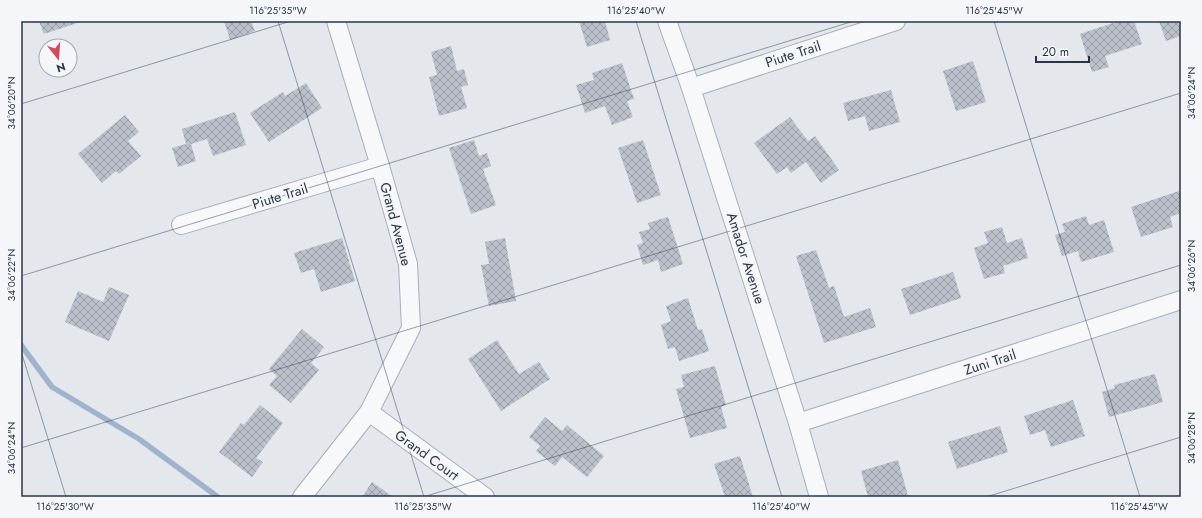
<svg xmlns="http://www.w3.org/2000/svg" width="1202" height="518" font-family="Jost,sans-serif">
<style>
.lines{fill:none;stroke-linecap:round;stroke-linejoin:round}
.stream{stroke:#9fb4cc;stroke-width:5.5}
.building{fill:url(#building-cross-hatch)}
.minor-casing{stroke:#a9aeb7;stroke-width:20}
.minor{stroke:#f7f8fa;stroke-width:18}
.ticks{fill:none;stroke:#2b3445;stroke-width:1;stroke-opacity:0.45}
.labels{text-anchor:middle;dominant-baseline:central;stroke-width:4;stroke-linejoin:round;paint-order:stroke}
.street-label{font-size:14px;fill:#2b3445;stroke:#f4f6f9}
.neatline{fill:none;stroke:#2b3445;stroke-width:1.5}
.ticks-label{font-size:10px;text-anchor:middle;fill:#2b3445}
</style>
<defs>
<pattern id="building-cross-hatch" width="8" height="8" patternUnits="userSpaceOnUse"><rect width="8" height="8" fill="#bbc0ca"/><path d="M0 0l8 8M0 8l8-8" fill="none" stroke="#989da6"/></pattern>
</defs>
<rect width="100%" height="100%" fill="#e4e7ec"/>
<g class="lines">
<!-- stream -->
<path class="stream" d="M21 345 52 387 139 439 218 497"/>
</g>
<!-- building -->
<g class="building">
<path d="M39 21H83L44 34Z"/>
<path d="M224 21H251L255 31 230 40Z"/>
<path d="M579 21H605L610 40 587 47Z"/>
<path d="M1119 21H1134L1142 44 1105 56 1109 67 1092 72 1080 34Z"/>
<path d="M1159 21H1181V36L1166 41Z"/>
<path d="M451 46 457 71 464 69 468 85 461 87 467 108 439 116 429 77 437 75 431 52Z"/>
<path d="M973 61 986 102 956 111 943 71Z"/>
<path d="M622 63 634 99 627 101 633 117 612 125 605 106 585 113 576 85 594 80 592 73Z"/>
<path d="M306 83 322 108 269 142 250 113 283 92 285 96Z"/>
<path d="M891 90 900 122 869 131 865 116 848 121 843 103Z"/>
<path d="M235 112 246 145 213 156 207 139 191 144 196 161 178 167 172 148 186 144 182 129Z"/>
<path d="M125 115 139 132 128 141 141 156 119 174 116 171 102 183 78 154Z"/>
<path d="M790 117 808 141 815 136 839 170 821 183 806 162 791 173 787 167 777 174 754 143Z"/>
<path d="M474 140 479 156 487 153 491 166 483 169 496 205 471 214 449 148Z"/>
<path d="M643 140 661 195 637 203 618 148Z"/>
<path d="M1179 191 1181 198V213L1170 217 1173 227 1141 237 1131 207Z"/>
<path d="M1086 216 1089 225 1104 220 1114 252 1081 262 1078 251 1062 256 1055 235 1065 232 1062 224Z"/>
<path d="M668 217 683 264 661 272 658 260 643 265 637 245 643 243 639 232 650 229 648 223Z"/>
<path d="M1002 227 1007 243 1022 238 1028 258 1003 266 1005 273 984 279 974 248 988 243 984 232Z"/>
<path d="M342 238 355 281 321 292 314 269 301 273 294 253Z"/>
<path d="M505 238 516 301 489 306 481 265 489 264 485 242Z"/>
<path d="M816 250 829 288 834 286 844 317 870 308 876 327 824 343 796 256Z"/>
<path d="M953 272 961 298 910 315 901 289Z"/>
<path d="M109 287 129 295 109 341 65 322 78 291 103 302Z"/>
<path d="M688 298 698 330 702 329 709 351 679 361 675 347 668 349 661 325 671 321 666 306Z"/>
<path d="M302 329 324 347 311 363 319 370 291 403 269 385 277 376 269 369Z"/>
<path d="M497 340 519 374 539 362 550 379 501 411 468 359Z"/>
<path d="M715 366 726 405 721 407 727 428 690 438 676 389 684 387 681 375Z"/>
<path d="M1155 374 1163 402 1109 417 1102 392 1115 388 1114 385Z"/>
<path d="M1073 400 1085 436 1051 447 1045 430 1030 435 1024 416Z"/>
<path d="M260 405 283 423 256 458 263 462 252 477 219 452 241 423 244 425Z"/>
<path d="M545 417 562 431 567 425 604 456 587 477 562 457 555 466 536 451 540 446 529 437Z"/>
<path d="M1000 426 1008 452 957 469 948 442Z"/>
<path d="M740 456 753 497H725L714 464Z"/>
<path d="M898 460 908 496 868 497 861 471Z"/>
<path d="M372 482 393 497H362Z"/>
</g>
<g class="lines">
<!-- minor casing -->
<g class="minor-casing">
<g id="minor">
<path d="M667 21 691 88 798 423 819 497"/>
<path d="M691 88 896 21"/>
<path d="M181 225 380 166"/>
<path d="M369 412 485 497"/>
<path d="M798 423 1181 300"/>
<path d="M302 497 369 412 411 328 408 264 380 166 336 21"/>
</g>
</g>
<!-- minor -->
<use href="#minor" class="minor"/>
</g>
<!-- ticks -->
<path class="ticks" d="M278 21 424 497M636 21 782 497M994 21 1140 497M21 104 291 21M21 276 854 21M21 351 66 497M21 448 1181 93M423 497 1181 265M986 497 1181 437"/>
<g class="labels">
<!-- street labels -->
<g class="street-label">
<text transform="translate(793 54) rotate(-18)">Piute Trail</text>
<text transform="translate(280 196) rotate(-17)">Piute Trail</text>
<text transform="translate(396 224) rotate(75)">Grand Avenue</text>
<text transform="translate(746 258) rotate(72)">Amador Avenue</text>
<text transform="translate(990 362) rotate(-18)">Zuni Trail</text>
<text transform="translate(427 455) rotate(36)">Grand Court</text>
</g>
</g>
<!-- border -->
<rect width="1202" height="518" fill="none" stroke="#f4f6f9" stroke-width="44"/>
<!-- north arrow -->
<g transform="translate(58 58) rotate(163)"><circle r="19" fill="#f4f6f9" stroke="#a4a8b1"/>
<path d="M0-3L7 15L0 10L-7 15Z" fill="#d1495b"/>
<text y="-6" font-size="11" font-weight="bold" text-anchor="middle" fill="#2b3445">N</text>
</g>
<!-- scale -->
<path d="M1036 56v6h53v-6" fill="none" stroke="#2b3445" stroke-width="2"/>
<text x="1042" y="56" font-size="12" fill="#2b3445" stroke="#f4f6f9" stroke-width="3" paint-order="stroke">20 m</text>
<rect x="22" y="22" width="1158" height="474" class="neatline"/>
<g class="ticks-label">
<text x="278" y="14">116°25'35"W</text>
<text x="636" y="14">116°25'40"W</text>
<text x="994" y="14">116°25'45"W</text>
<text transform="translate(1191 93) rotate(-90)" y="4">34°06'24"N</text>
<text transform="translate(11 103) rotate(-90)" y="4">34°06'20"N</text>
<text transform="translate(1191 266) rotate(-90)" y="4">34°06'26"N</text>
<text transform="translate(11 275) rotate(-90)" y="4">34°06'22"N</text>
<text transform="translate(1191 438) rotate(-90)" y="4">34°06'28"N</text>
<text transform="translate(11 448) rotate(-90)" y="4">34°06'24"N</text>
<text x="65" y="510">116°25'30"W</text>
<text x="423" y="510">116°25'35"W</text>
<text x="781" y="510">116°25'40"W</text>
<text x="1139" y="510">116°25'45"W</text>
</g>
</svg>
